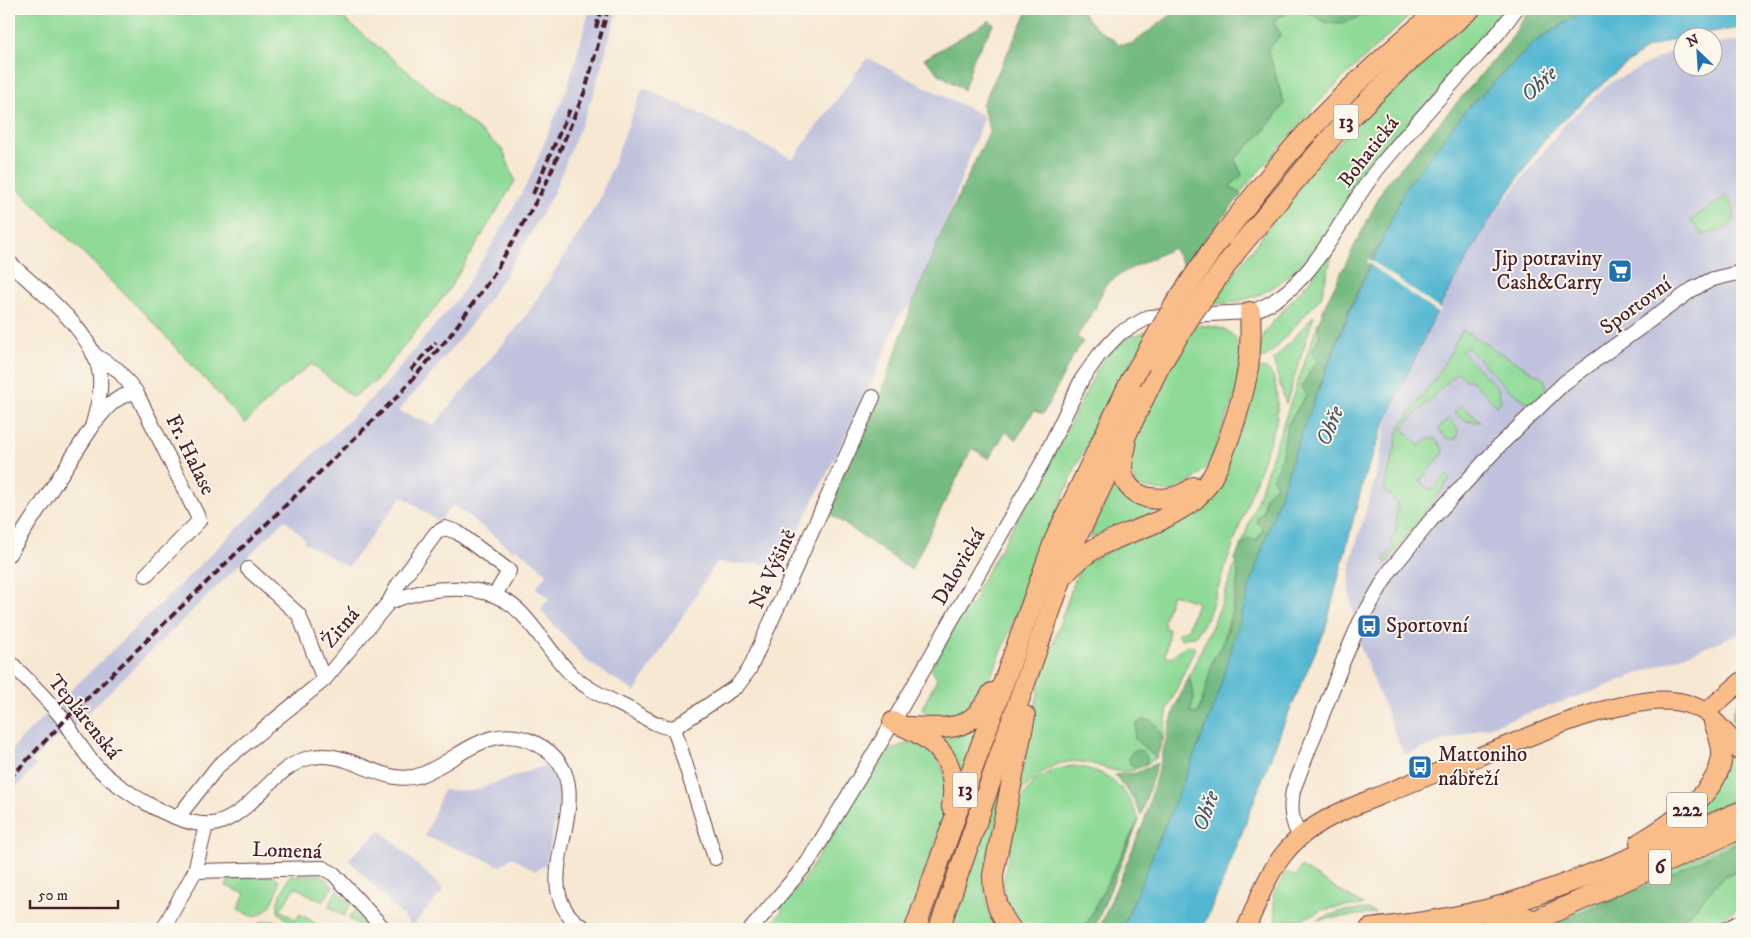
<svg xmlns="http://www.w3.org/2000/svg" width="1751" height="938" font-family="'IM FELL DW Pica',serif">
<style>
.industrial{fill:#c0c2dd}
.green{fill:#8fda97;stroke:#6c7c61}
.forest{fill:#73ba80;stroke:#5e6c56}
.water{fill:#52b7d1;stroke:#4e6b7e}
.pier{fill:#f7e8d3}
.lines{fill:none;stroke-linecap:round;stroke-linejoin:round}
.minor-casing{stroke:#643d44;stroke-width:16}
.major-casing{stroke:#643d44;stroke-width:20}
.highway-casing{stroke:#643d44;stroke-width:22}
.minor{stroke:#fff;stroke-width:14}
.major{stroke:#f9bd89;stroke-width:18}
.highway{stroke:#f9bd89;stroke-width:20}
.rail{stroke:#4a1f2b;stroke-width:4;stroke-dasharray:8 4;stroke-linecap:butt}
.highway-bridge-casing{stroke:#643d44;stroke-width:22;stroke-linecap:butt}
.highway-bridge{stroke:#f9bd89;stroke-width:20}
.labels{text-anchor:middle;dominant-baseline:central;stroke-width:4;stroke-linejoin:round;paint-order:stroke}
.shield{fill:#fbf7ec;stroke:#7f6065;stroke-width:1}
.shield-label{font-size:20px;font-weight:bold;fill:#4a1f2b}
.street-label{font-size:21px;fill:#4a1f2b;stroke:#fbf7ec}
.poi-label{font-size:21px;fill:#4a1f2b;stroke:#fbf7ec;text-anchor:start}
.water-label{font-size:22px;font-style:italic;fill:#4d5465;stroke:#fbf7ec}
</style>
<rect width="100%" height="100%" fill="#fbf7ec"/>
<filter id="ink" filterUnits="userSpaceOnUse"><feTurbulence type="fractalNoise" baseFrequency=".02" numOctaves="2"/><feDisplacementMap in="SourceGraphic" scale="10" xChannelSelector="R" yChannelSelector="G"/><feConvolveMatrix kernelMatrix="1 2 1 2 8 2 1 2 1" color-interpolation-filters="sRGB"/></filter>
<filter id="wash" filterUnits="userSpaceOnUse"><feTurbulence type="fractalNoise" baseFrequency=".0096" numOctaves="4" result="noise"/><feDisplacementMap in="SourceGraphic" scale="20" xChannelSelector="R" yChannelSelector="G"/><feGaussianBlur stdDeviation="1.12" result="paint"/><feColorMatrix in="noise" values="0 0 0 0 0 0 0 0 0 0 0 0 0 0 0 0 0 1.4 0 .05"/><feComposite in="paint" operator="in"/></filter>
<g filter="url(#wash)">
<rect width="100%" height="100%" fill="#f7e8d3"/>
<!-- industrial -->
<g class="industrial">
<path d="M590 9H618L593 95 554 192 518 255 479 314 432 373 398 411 434 425 524 319 598 203 643 87 793 159 867 58 984 116 944 227 912 305 900 314 869 389 782 564 716 563 635 692 588 662 540 610 549 598 536 588 547 573 516 548 513 551 453 504 439 522 402 496 348 567 303 542 305 539 285 520 62 738H54L31 762 36 766 9 795V753L20 740 385 385 458 298 495 240 529 180 568 86Z"/>
<path d="M1742 41V633L1591 692 1404 755 1361 649 1349 591 1351 561 1375 479 1388 416 1435 315 1487 224 1568 120 1610 83 1683 45 1684 68H1714V43Z"/>
<path d="M546 765 562 785 546 864 535 871 512 857 501 866 425 836 443 790 472 791Z"/>
<path d="M381 830 444 890 412 926 348 859Z"/>
</g>
<!-- green -->
<g class="green">
<path d="M9 9H332L503 150 515 181 446 294 376 381 353 397 311 364 283 387 245 423 144 313 9 180Z"/>
<path d="M1294 9 1311 12 1327 22 1370 14 1380 9H1417L1327 93 1240 193 1229 187 1242 175 1235 159 1264 131 1284 104 1268 50 1273 21Z"/>
<path d="M1483 9H1508L1498 25 1388 149 1304 261C1278 289 1250 304 1211 304L1311 171 1398 82Z"/>
<path d="M1726 196C1746 224 1727 230 1702 235L1691 220Z"/>
<path d="M1335 244 1321 297 1273 351 1265 358H1260L1258 354 1264 334 1272 323 1309 281Z"/>
<path d="M1314 315 1286 404 1273 361Z"/>
<path d="M1318 323 1320 335 1312 352 1317 361 1315 367 1309 371 1306 395 1287 426 1281 460 1273 478 1276 485 1265 497 1263 513 1257 517 1263 529 1239 568 1232 609 1222 646 1213 660 1212 672 1198 714 1190 712 1194 697 1189 677 1220 608Z"/>
<path d="M1196 325C1213 327 1236 326 1238 348H1241L1238 388 1211 459 1203 471 1195 479 1171 492 1138 487C1135 479 1129 469 1128 462 1125 435 1181 350 1196 325Z"/>
<path d="M1151 329 1105 406 1073 473 995 668 980 696 965 716 931 719 922 709 937 679 931 668 967 605 970 607 978 596 975 593 1051 461 1097 370 1103 359 1133 332 1135 336Z"/>
<path d="M1462 330 1544 379 1546 389 1532 403H1528L1508 389 1467 347 1462 352 1498 388 1501 401 1497 406 1470 379 1467 381 1458 372 1402 428 1420 446 1429 438 1432 440 1435 438 1443 449 1441 456 1420 481 1431 491 1446 475 1450 479 1386 563 1384 560 1393 547 1391 538 1396 533 1397 502 1384 491 1400 427 1438 375Z"/>
<path d="M1261 368C1280 367 1278 410 1276 423L1207 619 1195 636 1181 639 1177 634 1188 629 1197 602 1172 594 1163 623 1165 624 1164 628 1169 629 1165 656 1172 658 1180 649 1189 645 1195 648 1168 708 1163 742 1160 731 1136 724 1135 739 1156 758 1145 765 1146 758 1131 765 1138 768C1125 776 1109 769 1096 765 1062 754 1039 770 1018 796L1040 681 1076 577 1083 565 1129 540 1134 542 1165 532 1241 430 1254 392 1257 372Z"/>
<path d="M1462 405 1480 422 1467 421 1454 413Z"/>
<path d="M1449 418 1458 430 1457 438C1449 442 1443 436 1438 429Z"/>
<path d="M1117 484 1172 505 1090 538 1111 485Z"/>
<path d="M1069 528 931 929H925Z"/>
<path d="M1742 695V709L1740 711 1742 742C1731 725 1729 712 1742 695Z"/>
<path d="M977 729 962 774 938 736Z"/>
<path d="M1014 741 984 883 988 910 998 929H948Z"/>
<path d="M913 743C935 745 945 770 948 791 951 813 912 903 903 929H766L783 910 780 906 803 881 871 772 885 754 901 745Z"/>
<path d="M1728 747 1742 760V803L1680 827Z"/>
<path d="M1072 766C1110 770 1125 786 1139 820L1084 929H1025L1014 917 1006 905 1003 884 1018 804 1035 780 1053 770Z"/>
<path d="M1742 837V906L1704 929H1533Z"/>
<path d="M1301 867 1363 905 1340 907 1323 910 1303 919 1276 922 1273 895 1286 872 1295 877Z"/>
<path d="M274 875 279 880C278 896 269 916 251 916L238 910 245 894 226 886 229 879Z"/>
<path d="M290 875H321L333 886 323 902 295 887 280 910 296 920 300 914 325 929H291L293 926 278 912V901Z"/>
<path d="M337 890 351 904 344 916 328 906Z"/>
<path d="M355 909 368 922 371 929H358L360 926 349 919Z"/>
<path d="M1368 909 1375 913 1317 920 1342 911Z"/>
<path d="M265 921H277L289 929H254L259 923Z"/>
</g>
<!-- forest -->
<g class="forest">
<path d="M1029 9H1080L1094 26 1119 44H1132L1179 9H1294L1273 21 1281 34 1268 50 1284 104 1264 131 1235 159 1242 175 1229 187 1242 194 1201 245 1186 269 1173 248 1124 272 1105 285 1095 309 1077 336 1083 342 1073 356 1043 414 1034 411 1016 440 1006 431 989 459 972 448 911 570 826 511 879 400 912 305 944 227 990 130 982 105Z"/>
<path d="M1302 9H1380L1344 23H1327Z"/>
<path d="M1529 9H1587L1535 42 1465 111 1374 254 1349 310 1302 431 1258 562 1213 710 1122 929H1099L1144 822 1175 707 1189 677 1194 697 1190 712 1198 714C1204 697 1208 680 1212 662 1214 656 1219 651 1222 645 1230 625 1244 579 1235 559L1241 545 1249 539 1257 541 1263 529 1256 521 1263 513 1265 497 1276 485 1273 478 1281 460 1287 426 1306 396 1301 387 1317 361 1312 352 1320 335 1318 323 1328 299 1384 187 1509 42Z"/>
<path d="M989 21 994 24 974 57 964 90 939 74 924 59Z"/>
<path d="M1143 720H1151C1164 731 1163 744 1156 758L1135 739 1136 724Z"/>
<circle cx="1138" cy="759" r="9"/>
<path d="M1157 763 1141 815 1133 798 1115 775 1136 773Z"/>
<path d="M1139 820 1094 929H1084Z"/>
<path d="M1742 840V868L1723 877 1685 919 1662 929H1631L1629 923 1615 929H1543L1644 887Z"/>
</g>
<!-- water -->
<path class="water" d="M1587 9H1742V28L1686 35 1648 48 1617 71 1549 133 1487 224 1435 315 1388 416 1364 478 1325 630 1284 723 1226 874 1202 929H1122L1213 710 1257 564 1302 431 1350 310 1406 187 1465 111 1535 42Z"/>
<!-- pier -->
<path class="pier" d="M1369 259 1441 310 1439 314 1367 262Z"/>
</g>
<g filter="url(#ink)">
<g class="lines">
<!-- minor casing -->
<g class="minor-casing">
<g id="minor">
<path d="M9 262C39 291 90 328 99 370 103 388 97 409 92 427L9 554"/>
<path d="M93 354 118 370 136 392 197 515 199 521 146 575"/>
<path d="M96 421C110 404 115 397 136 392"/>
<path d="M248 569 299 615 324 680"/>
<path d="M389 602C430 586 489 579 522 614 540 633 554 658 573 676 588 690 611 700 629 709 644 717 658 727 674 728L737 686 749 670 873 397"/>
<path d="M9 661C28 681 50 701 66 723 76 737 83 753 95 765 117 789 188 835 221 822 256 809 275 764 313 757 351 749 385 790 423 774 461 758 490 721 535 743 619 785 510 886 586 929"/>
<path d="M674 728 715 858"/>
<path d="M178 817 218 766 324 680 389 602 398 585 436 533 445 528 457 532 509 571 495 595"/>
<path d="M1300 837C1291 821 1290 808 1293 790L1344 659 1360 622 1389 572 1431 520 1499 446 1564 383 1693 289 1713 279 1742 272"/>
<path d="M195 871 323 868 334 874 384 929"/>
<path d="M163 929 195 871 206 825"/>
<path d="M751 929 808 862 893 722 1043 461 1082 379 1099 355 1120 333 1149 317 1250 312C1314 292 1340 214 1380 166 1418 120 1459 76 1499 32L1516 9"/>
<path d="M1727 929 1742 921"/>
</g>
</g>
<!-- major casing -->
<g class="major-casing">
<path id="major" d="M1246 929C1260 896 1271 862 1299 838 1322 818 1351 807 1379 796 1408 784 1438 772 1467 761 1527 739 1588 708 1651 701 1672 699 1688 702 1706 712L1742 681"/>
</g>
<!-- highway casing -->
<g class="highway-casing">
<g id="highway">
<path d="M1237 250 1334 134 1404 65 1470 9"/>
<path d="M1211 251C1246 206 1280 160 1320 119 1358 80 1398 44 1440 9"/>
<path d="M1126 446C1124 453 1122 462 1122 469 1126 505 1173 505 1194 487"/>
<path d="M1066 573C1094 540 1125 537 1161 520 1172 514 1184 508 1194 500 1212 484 1221 460 1229 438 1245 393 1253 360 1250 312"/>
<path d="M893 722C936 738 959 759 952 807"/>
<path d="M1716 724 1742 752"/>
<path d="M908 727C949 728 970 734 992 693"/>
<path d="M1640 843C1669 826 1723 790 1722 752 1722 742 1717 731 1714 722"/>
<path d="M915 929 1055 539 1131 380"/>
<path d="M939 929 1074 543 1159 367"/>
<path d="M1011 929C999 914 993 895 993 875L1025 716"/>
<path d="M1370 929C1421 923 1474 916 1523 899 1598 874 1670 841 1742 811"/>
<path d="M1489 929 1528 918"/>
<path d="M1516 929 1742 828"/>
</g>
</g>
<!-- minor -->
<use href="#minor" class="minor"/>
<!-- major -->
<use href="#major" class="major"/>
<!-- highway -->
<use href="#highway" class="highway"/>
<!-- rail -->
<g class="rail">
<path d="M596 28 601 9"/>
<path d="M533 194 570 109"/>
<path d="M411 370 436 342"/>
<path d="M9 779 69 716 398 396 449 337 492 277 545 186 585 91 608 9"/>
</g>
<!-- highway-bridge casing -->
<g class="highway-bridge-casing">
<g id="highway-bridge">
<path d="M1159 367 1191 315 1237 250"/>
<path d="M1131 380 1174 306 1211 251"/>
</g>
</g>
<!-- highway-bridge -->
<use href="#highway-bridge" class="highway-bridge"/>
</g>
</g>
<!-- icons -->
<defs>
<g id="supermarket-square" transform="scale(1.25)"><rect x="-9" y="-9" width="18" height="18" rx="4" fill="#1f6fb2" stroke="#fbf7ec"/><path d="M-6-5.5h2.5l.6 2H6L4.5 2H-2.5L-4.4-4H-6ZM-1.5 3.2a1.3 1.3 0 1 0 .1 0ZM3 3.2a1.3 1.3 0 1 0 .1 0Z" fill="#fff"/></g>
<g id="bus-square" transform="scale(1.25)"><rect x="-9" y="-9" width="18" height="18" rx="4" fill="#1f6fb2" stroke="#fbf7ec"/><path d="M-5-6H5V4H4V6H2V4H-2V6H-4V4H-5ZM-3.5-4V0h7V-4ZM-3.5 1.2v1.5H-2V1.2ZM2 1.2v1.5H3.5V1.2Z" fill="#fff"/></g>
</defs>
<g fill-rule="evenodd">
<use href="#supermarket-square" x="1620" y="271"/>
<use href="#bus-square" x="1369" y="626"/>
<use href="#bus-square" x="1420" y="767"/>
</g>
<g class="labels">
<!-- shield labels -->
<g class="shield">
<rect x="1333.5" y="104.5" width="25" height="35" rx="4"/>
<rect x="952.5" y="772.5" width="25" height="35" rx="4"/>
<rect x="1667" y="792.5" width="40" height="35" rx="4"/>
<rect x="1649" y="849.5" width="22" height="35" rx="4"/>
</g>
<g class="shield-label">
<text x="1346" y="122">13</text>
<text x="965" y="790">13</text>
<text x="1687" y="810">222</text>
<text x="1660" y="867">6</text>
</g>
<!-- street labels -->
<g class="street-label">
<text transform="translate(1369 152) rotate(-52)">Bohatická</text>
<text transform="translate(1636 306) rotate(-36)">Sportovní</text>
<text transform="translate(190 455) rotate(64)">Fr. Halase</text>
<text transform="translate(959 567) rotate(-60)">Dalovická</text>
<text transform="translate(773 569) rotate(-66)">Na Výšině</text>
<text transform="translate(341 628) rotate(-50)">Žitná</text>
<text transform="translate(84 717) rotate(51)">Teplárenská</text>
<text transform="translate(287 851) rotate(2)">Lomená</text>
</g>
<!-- poi labels -->
<g class="poi-label">
<text x="1602" y="259" text-anchor="end">Jip potraviny<tspan x="1602" dy="24">Cash&amp;Carry</tspan></text>
<text x="1386" y="626">Sportovní</text>
<text x="1438" y="755">Mattoniho<tspan x="1438" dy="24">nábřeží</tspan></text>
</g>
<!-- water labels -->
<g class="water-label">
<text transform="translate(1539 84) rotate(-43)">Ohře</text>
<text transform="translate(1330 426) rotate(-68)">Ohře</text>
<text transform="translate(1206 811) rotate(-71)">Ohře</text>
</g>
</g>
<!-- margin -->
<rect width="1751" height="938" fill="none" stroke="#fbf7ec" stroke-width="30"/>
<!-- north arrow -->
<g transform="translate(1698 52) rotate(335)"><circle r="24" fill="#fbf7ec" stroke="#b4a19f"/>
<path d="M0-4L9 19L0 12L-9 19Z" fill="#1f6fb2"/>
<text y="-8" font-size="14" font-weight="bold" text-anchor="middle" fill="#4a1f2b">N</text>
</g>
<!-- scale -->
<path d="M30 900v8h88v-8" fill="none" stroke="#4a1f2b" stroke-width="2.5"/>
<text x="38" y="900" font-size="15" fill="#4a1f2b" stroke="#fbf7ec" stroke-width="4" paint-order="stroke">50 m</text>
</svg>
